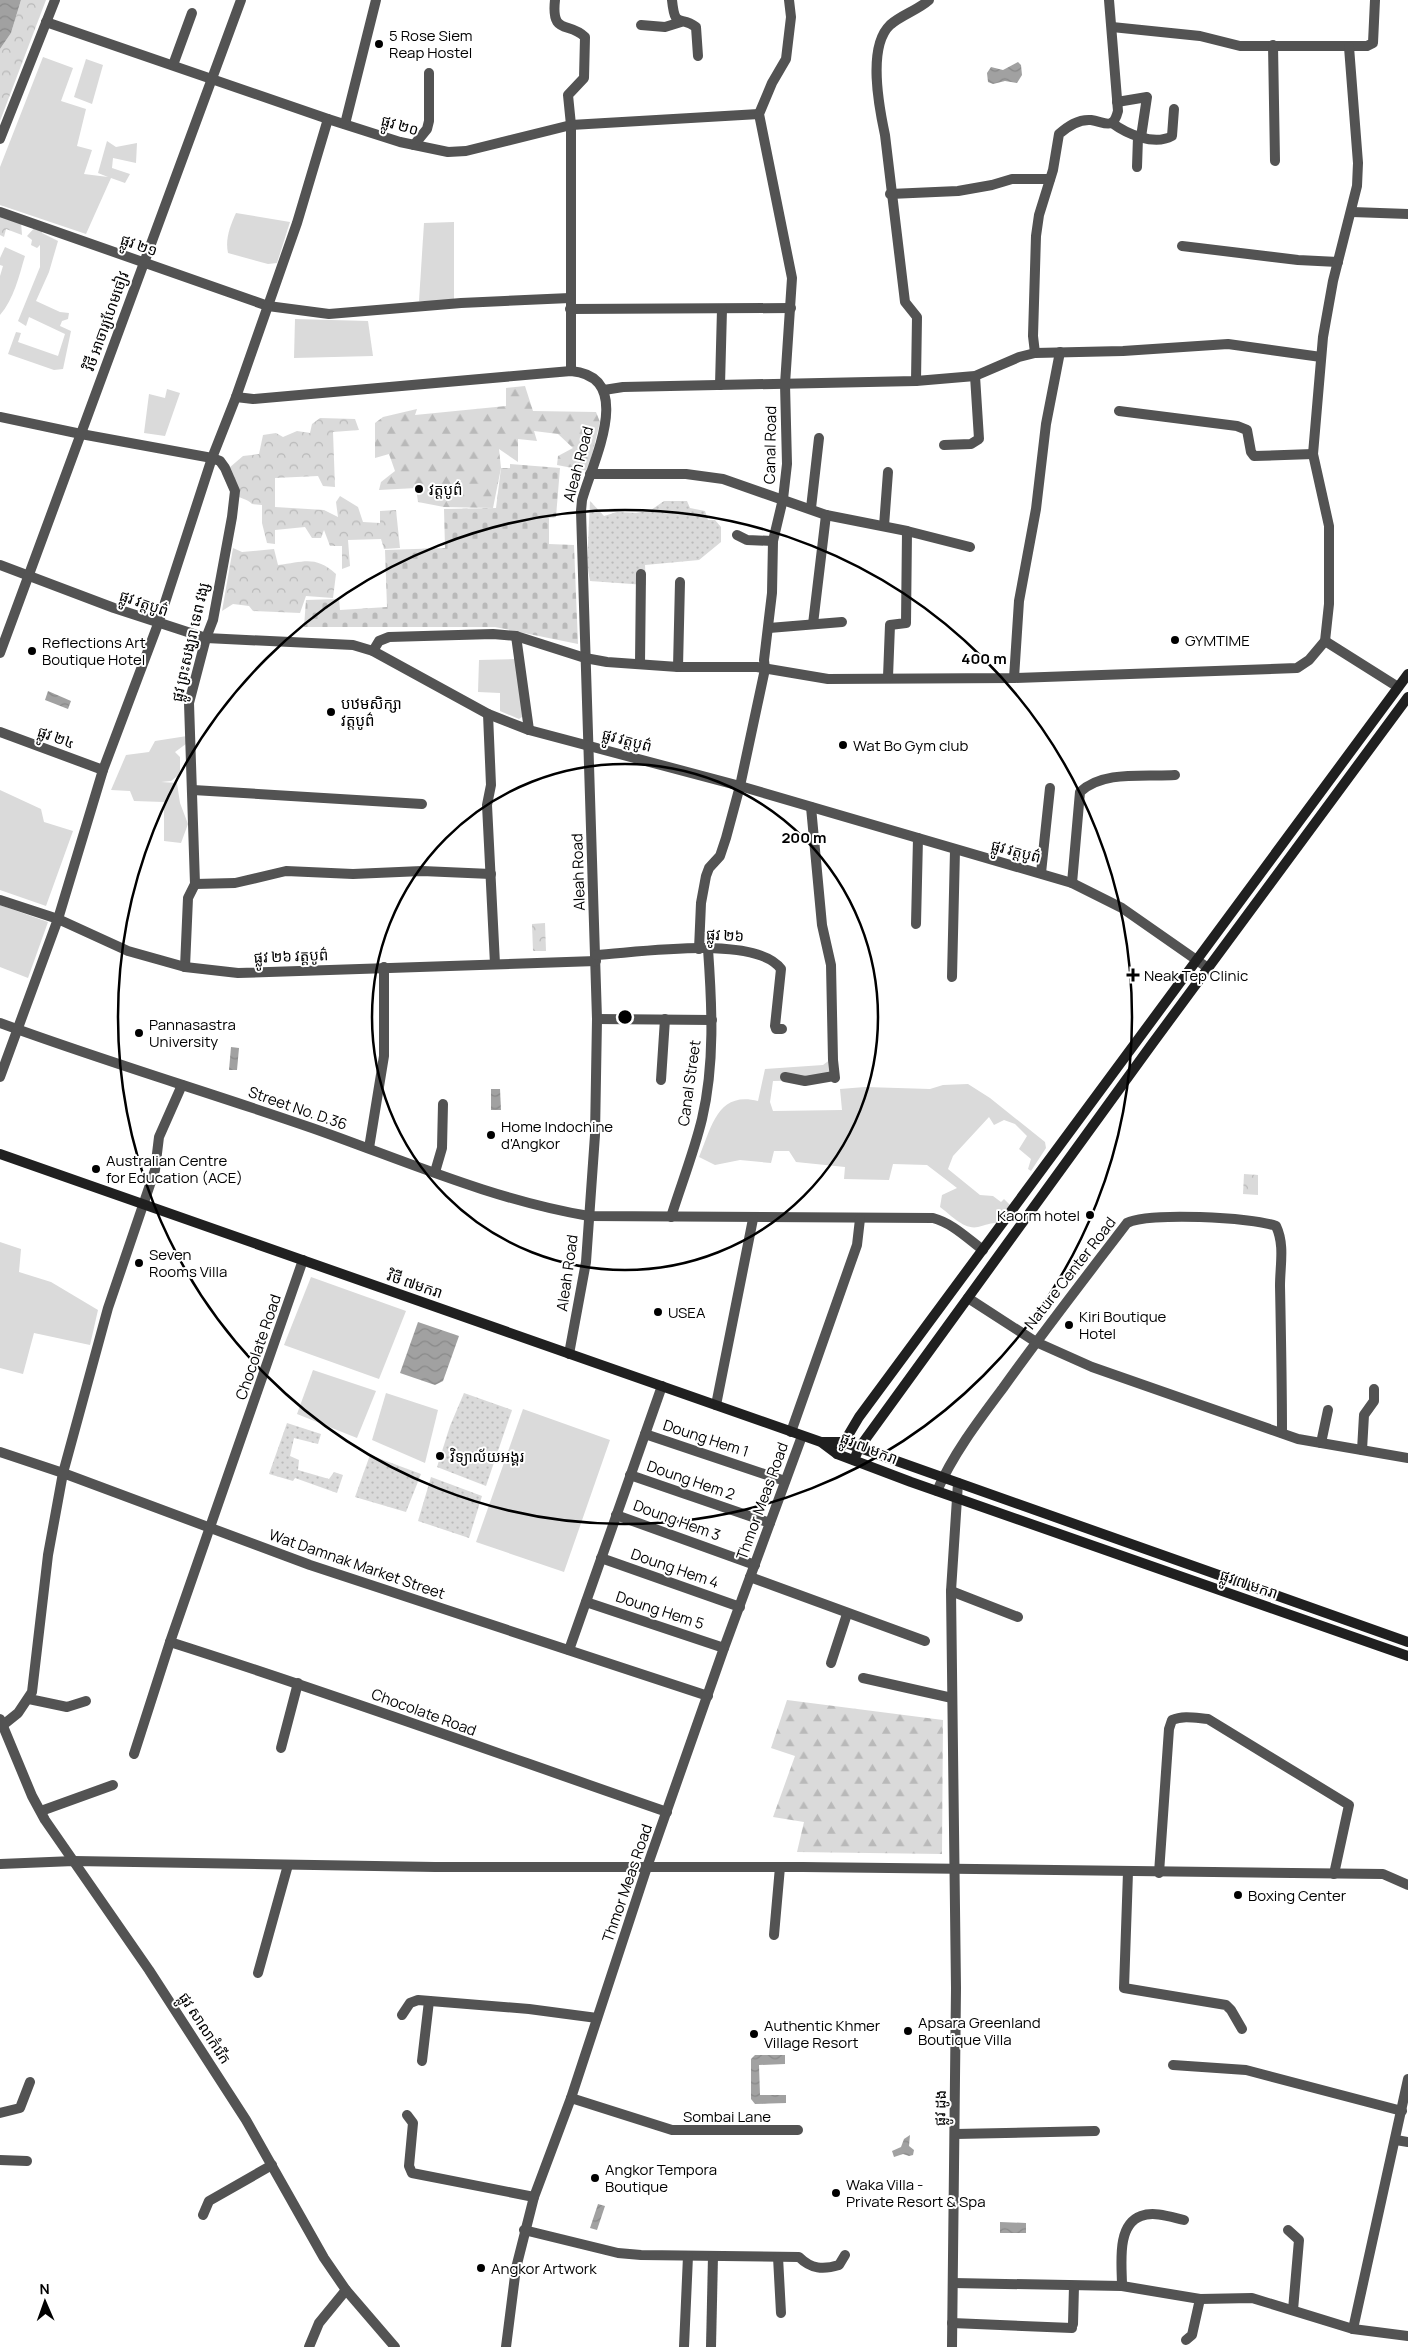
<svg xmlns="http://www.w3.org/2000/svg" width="1408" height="2347" font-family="Manrope,'Noto Sans Khmer',sans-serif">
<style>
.grass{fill:url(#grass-dots)}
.forest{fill:url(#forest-firs)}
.cemetery{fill:url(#cemetery-stones)}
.park{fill:url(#park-crowns)}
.garden{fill:#dadada}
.water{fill:url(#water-waves)}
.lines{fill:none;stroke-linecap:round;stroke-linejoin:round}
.minor{stroke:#535353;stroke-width:10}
.tertiary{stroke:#535353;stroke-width:10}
.secondary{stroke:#202020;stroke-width:10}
.ring{fill:none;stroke:#000;stroke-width:2.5}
.poi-dot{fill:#000;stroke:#fff;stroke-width:2}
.labels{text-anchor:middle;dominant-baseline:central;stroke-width:4;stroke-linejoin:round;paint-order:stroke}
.poi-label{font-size:15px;fill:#000;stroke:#fff;text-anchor:start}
.street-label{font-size:15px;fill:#000;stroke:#fff}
.centre{fill:#000;stroke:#fff;stroke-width:2.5}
.ring-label{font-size:15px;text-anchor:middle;font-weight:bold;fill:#000;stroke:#fff;stroke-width:4;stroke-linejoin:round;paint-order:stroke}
</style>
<defs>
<pattern id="grass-dots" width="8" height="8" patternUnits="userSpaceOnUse" patternTransform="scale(1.25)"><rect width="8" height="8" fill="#dadada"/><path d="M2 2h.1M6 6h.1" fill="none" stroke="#b9b9b9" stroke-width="1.8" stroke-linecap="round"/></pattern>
<pattern id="forest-firs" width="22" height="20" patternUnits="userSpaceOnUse" patternTransform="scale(1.25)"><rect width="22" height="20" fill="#dadada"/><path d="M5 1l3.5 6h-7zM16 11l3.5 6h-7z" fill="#b9b9b9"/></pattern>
<pattern id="cemetery-stones" width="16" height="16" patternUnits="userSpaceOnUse" patternTransform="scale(1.25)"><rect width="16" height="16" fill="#dadada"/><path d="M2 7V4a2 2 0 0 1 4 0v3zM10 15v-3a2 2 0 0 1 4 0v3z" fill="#b9b9b9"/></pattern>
<pattern id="park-crowns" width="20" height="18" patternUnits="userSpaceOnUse" patternTransform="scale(1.25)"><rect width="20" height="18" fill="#dadada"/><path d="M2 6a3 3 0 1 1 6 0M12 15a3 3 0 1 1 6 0" fill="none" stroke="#b9b9b9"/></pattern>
<pattern id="water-waves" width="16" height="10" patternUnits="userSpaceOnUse" patternTransform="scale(1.25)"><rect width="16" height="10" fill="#a1a1a1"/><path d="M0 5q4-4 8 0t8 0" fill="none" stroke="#898989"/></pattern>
</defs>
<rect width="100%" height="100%" fill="#fff"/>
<!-- grass -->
<g class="grass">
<path d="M590 501 604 516 617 512 636 513 651 510 664 501H687L690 508 705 511 708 520H715L721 527V542L699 560 645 565 646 585 590 581 587 565Z"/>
<path d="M464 1393 512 1410 486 1486 437 1467 450 1426Z"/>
<path d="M287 1423 321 1434 318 1444 294 1438 290 1456 299 1460 298 1470 329 1479 334 1472 343 1475 337 1493 295 1478 293 1481 269 1474Z"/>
<path d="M370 1455 421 1474 406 1512 355 1497Z"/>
<path d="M431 1477 482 1496 469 1538 418 1521Z"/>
</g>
<!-- forest -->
<g class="forest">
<path d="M525 386 533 411 596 412 600 422 588 471 557 465 558 456 573 448 558 434 534 431 537 441 518 439V462L499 449 501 468 493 508 444 507 418 502 416 488 379 490 381 482 395 471 389 454 375 458V423L383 417 417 409 415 415 506 406V388Z"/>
<path d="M787 1700 943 1720 942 1854 797 1852 804 1822 773 1817 795 1756 771 1748Z"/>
</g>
<!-- cemetery -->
<path class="cemetery" d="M510 464 560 468 556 517 549 518V544L574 545 578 644 495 627H304L306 600 339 599 340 610 387 607 385 550 445 548 444 509 496 508 501 468H510Z"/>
<!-- park -->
<g class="park">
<path d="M21 0H46L0 121V49L11 33Z"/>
<path d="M0 215 21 222 22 235 6 229 4 237 0 235Z"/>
<path d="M320 418 355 419 359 430 333 432 335 487 323 486 318 476 275 478V507L324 510 338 517 336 502 340 496 358 507 363 522 380 523V511L396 510 400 548 384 549 381 539 348 540 350 566 342 569V546H330L324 530 321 538H312L305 527 275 530V544L267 543 262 523V505L252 504C247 499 242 499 237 496 230 491 226 482 222 474L243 456 259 454 263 435 276 433 283 437 297 431 310 433 312 424Z"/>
<path d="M233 548 242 552 274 549 278 565C304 562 315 555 336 574L333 598 306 596 300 613 253 611 249 606 233 604 222 611Z"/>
<path d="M545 923 546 951H533L532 924Z"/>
<path d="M1244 1174 1258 1175V1195L1243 1194Z"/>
</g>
<!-- garden -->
<g class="garden">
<path d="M43 57 73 68 61 101 86 109 77 146 92 150 84 174 108 177 98 173 107 141 116 147 137 143 136 163 113 158 112 168 130 174 125 183 111 178 86 234 0 205V167Z"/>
<path d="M86 59 103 65 92 104 74 97Z"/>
<path d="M236 213 290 222 277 263 268 264 228 253C225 239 230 226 236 213Z"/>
<path d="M454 222V301H419L424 223Z"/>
<path d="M37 225 42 228V233L58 241 49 272 36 301 60 312 69 313 68 319 62 321 60 326 71 331 63 369 54 370 8 354 16 332 21 333 18 342 58 356 65 334 29 317 26 326 18 321 40 267V245L37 248 31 245 32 240 27 236Z"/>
<path d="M5 247 25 256C19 276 14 299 0 315V276L3 266 0 265V258Z"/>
<path d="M295 319 368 321 373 356 294 358Z"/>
<path d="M167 389 180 393 165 436 144 433 149 394 165 398Z"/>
<path d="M516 659 525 715 519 719 500 711V693L478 692 479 660Z"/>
<path d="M187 736 190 741 175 752 180 757V774L171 781 161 782 177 783 180 803 188 824 181 843 164 841V802L134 801 130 791 111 790 126 755 149 752 155 741Z"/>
<path d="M0 790 41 809 44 822 73 831 46 906 0 890Z"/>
<path d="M0 905 48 922 28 978 0 967Z"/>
<path d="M831 1059 833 1080 773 1081 770 1102 773 1111 842 1110 840 1089 865 1087 930 1089 943 1085 968 1084 990 1098 1045 1142 1046 1148 1031 1171 1028 1169 1031 1159 1019 1149 1027 1136 1015 1124 1004 1120 994 1125 989 1117 953 1156 948 1169 980 1195 993 1196 1001 1202 1004 1199 1012 1207 1002 1223C992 1222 987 1225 978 1227 964 1230 951 1215 940 1207L942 1195 957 1188 927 1165 893 1164 889 1180 844 1179 845 1167 796 1162 789 1151H774L771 1163 740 1160 715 1165 699 1157C712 1127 717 1091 758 1101L765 1069 823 1065Z"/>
<path d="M0 1242 21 1249 19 1272 51 1282 98 1310 90 1345 34 1333 23 1374 0 1368Z"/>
<path d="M311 1277 406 1311 379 1379 284 1345Z"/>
<path d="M313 1370 376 1391 357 1438 297 1414Z"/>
<path d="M386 1393 438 1410 425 1463 372 1440Z"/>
<path d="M523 1409 610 1440 564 1572 476 1542Z"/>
</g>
<!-- water -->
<g class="water">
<path d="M0 0H21L11 33 0 49Z"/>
<path d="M1018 62 1021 65 1022 75 1017 83 1005 81 993 84 988 82 987 73 991 67 1003 70Z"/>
<path d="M48 691 71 701 68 709 45 700Z"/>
<path d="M231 1047 239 1048 237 1070H229Z"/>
<path d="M491 1089H500L501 1110H491Z"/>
<path d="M418 1322 459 1336 443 1381 435 1385 400 1373Z"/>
<path d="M755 2055H785V2064L759 2065 760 2095H786V2103L755 2104 751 2099V2059Z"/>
<path d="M910 2135 909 2146 914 2150 913 2155 909 2156 903 2154 894 2157 892 2151 901 2147 904 2139Z"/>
<path d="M598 2204 605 2206 597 2230 590 2228Z"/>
<path d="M1000 2222 1026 2223V2233H1000Z"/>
</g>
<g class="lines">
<!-- minor -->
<g class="minor">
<path d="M555 0C551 36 569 21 585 37L584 78 568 95 571 125V371"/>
<path d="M672 0C675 30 680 15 696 27L698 56"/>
<path d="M46 22 328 119 400 142 448 152 466 151 571 125 759 114"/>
<path d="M641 25 665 27 681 22"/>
<path d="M1112 27 1200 36 1240 46H1367L1373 43 1375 0"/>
<path d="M1273 45 1275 161"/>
<path d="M173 65 192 13"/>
<path d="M1117 102 1147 97 1141 137"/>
<path d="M1112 123C1127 134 1154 146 1172 136L1174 109"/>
<path d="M345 124 376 0"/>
<path d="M0 139 55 0"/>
<path d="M414 145 427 129 429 121V73"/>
<path d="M1137 167 1138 137"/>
<path d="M890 194 958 191 992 185 1012 179H1050"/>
<path d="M0 212 268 306 329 314 461 303 570 298"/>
<path d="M1352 212 1408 214"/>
<path d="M1182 246 1298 260 1338 262"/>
<path d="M570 309 791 308"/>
<path d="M1035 353 1033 336 1036 236 1039 215 1053 170 1059 134C1068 126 1078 119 1091 120 1105 122 1113 131 1118 111L1109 0"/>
<path d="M916 381 917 317 905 302 885 135C879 107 867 47 890 25 901 15 918 10 929 0"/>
<path d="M720 385 722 309"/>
<path d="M604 390 623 387 916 381 975 376 1019 357 1035 353 1123 351 1228 344 1321 357"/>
<path d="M236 397 253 399 571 371C637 377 592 463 582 500L581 511 597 1019 595 1135 586 1262 569 1354"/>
<path d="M1119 411 1237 426 1247 430 1251 452 1254 456 1313 454"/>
<path d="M81 434 212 458 220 461 225 468 235 491 232 517 213 620 206 638 189 703 195 884 188 898 185 967"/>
<path d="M944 445 971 444 979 439 975 376"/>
<path d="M590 474H686L723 479 826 515 907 531 970 547"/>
<path d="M811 508 819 438"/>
<path d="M884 526 888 472"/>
<path d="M737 535 747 540 773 541"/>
<path d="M0 565 114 608 206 638 353 645 373 651 488 714 529 730 740 786 1072 883 1122 908 1208 968"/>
<path d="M813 624 826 515"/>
<path d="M769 628 842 622"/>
<path d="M516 636 529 730"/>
<path d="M1325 641 1398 687"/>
<path d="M373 651 379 641 389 637 493 634 516 636 585 658 607 662 678 667H757L828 679 1014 678 1297 668 1309 660 1325 641 1329 604V526L1313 454 1323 337 1333 281 1357 186 1358 163 1349 47"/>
<path d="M640 663 641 574"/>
<path d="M678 667 680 582"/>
<path d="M888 677 890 625 906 623 907 531"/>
<path d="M1014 678 1019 601 1036 509 1046 424 1060 352"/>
<path d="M488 714 491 785 487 805 495 964"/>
<path d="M0 732 103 770"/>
<path d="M193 790 422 804"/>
<path d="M811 807 822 925 831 965 833 1060 835 1078"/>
<path d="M1041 873 1050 788"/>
<path d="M1072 883 1080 792C1103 770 1145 777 1175 775"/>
<path d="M195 884 235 883 286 871 353 874 422 871 491 874"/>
<path d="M0 900 58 919 128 951 185 967 238 973 596 961"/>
<path d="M916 924 918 838"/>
<path d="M699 949 701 903 706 876 709 868 720 856 726 838 740 786 765 669 764 660 772 593 773 541 783 499 787 464 785 384 792 278 759 114 772 83 786 59 791 17 789 0"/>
<path d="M596 955C636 953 756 934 781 969L775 1026 776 1029H782"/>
<path d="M952 977 955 850"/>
<path d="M597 1019 712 1020"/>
<path d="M0 1023C103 1061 208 1092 312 1128 403 1160 493 1200 589 1216L933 1218C952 1223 967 1238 983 1250"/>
<path d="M0 1077 58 919 103 770 158 624 212 458 236 397 297 223 328 119"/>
<path d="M785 1077 805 1081 834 1076"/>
<path d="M661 1080 665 1019"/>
<path d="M369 1148 384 1056V967"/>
<path d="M435 1172 442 1148 443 1104"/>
<path d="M671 1217C681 1185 694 1152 702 1119 715 1064 712 1005 708 949"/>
<path d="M968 1298 1036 1342 1092 1367 1298 1439 1408 1458"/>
<path d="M716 1405 753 1219"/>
<path d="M791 1432 857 1245 860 1219"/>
<path d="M645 1434 785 1481"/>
<path d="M1321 1443 1328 1410"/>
<path d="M1362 1450 1364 1415 1374 1401V1389"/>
<path d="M0 1452 63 1473 310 1565 708 1696"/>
<path d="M630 1475 770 1523"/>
<path d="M937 1491C953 1454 979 1420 1003 1388 1043 1332 1085 1278 1127 1223 1147 1212 1252 1217 1276 1226 1285 1245 1280 1265 1280 1286 1281 1335 1282 1384 1282 1433"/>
<path d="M616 1515 755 1565"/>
<path d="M601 1558 740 1607"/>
<path d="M750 1577 925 1641"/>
<path d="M951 1591 1018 1617"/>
<path d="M586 1602 724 1648"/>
<path d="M170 1642C337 1695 502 1755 667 1812"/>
<path d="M569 1650 662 1386"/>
<path d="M831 1663 847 1614"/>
<path d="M863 1678 952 1698"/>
<path d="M29 1699 67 1707 86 1701"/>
<path d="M3 1725 18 1713 32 1692 48 1555 63 1473 108 1308 155 1170 159 1137 182 1085"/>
<path d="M281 1748 298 1683"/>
<path d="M134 1754 170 1642 303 1260"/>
<path d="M41 1811 113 1785"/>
<path d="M1128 1872 1124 1988 1226 2005 1231 2010 1242 2029"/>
<path d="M1159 1873 1169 1729 1172 1720C1183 1715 1196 1718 1208 1719L1349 1805 1334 1874"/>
<path d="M774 1935 780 1867"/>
<path d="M258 1973 288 1865"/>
<path d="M402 2015 410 2003 418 2000 529 2009 597 2018"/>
<path d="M422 2061 429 2001"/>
<path d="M1173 2065 1246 2070 1402 2111"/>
<path d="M571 2098 672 2130H798"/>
<path d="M0 2113 20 2108 30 2082"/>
<path d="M407 2115 413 2123 409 2166 412 2173 534 2197"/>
<path d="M955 2134 1095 2131"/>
<path d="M1396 2140 1408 2142"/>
<path d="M0 2160 27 2161"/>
<path d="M203 2215 209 2201 272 2165"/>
<path d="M524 2230 618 2253 641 2255 799 2257C811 2269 823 2270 839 2265L845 2255"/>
<path d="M1288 2230 1299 2240 1293 2310"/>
<path d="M778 2257 781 2313"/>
<path d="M953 2283 1122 2286 1200 2299 1252 2298 1353 2329 1408 2336"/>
<path d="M1122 2286C1122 2265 1116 2225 1141 2216 1154 2211 1171 2217 1184 2220"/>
<path d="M952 2323 1072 2328"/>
<path d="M1073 2324 1074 2286"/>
<path d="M1353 2329 1408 2079"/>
<path d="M1186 2340 1192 2335 1200 2299"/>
<path d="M309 2347 319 2323 346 2290"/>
<path d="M506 2347 516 2268 534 2197 571 2098 647 1867 724 1648 802 1436"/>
<path d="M684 2347 688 2256"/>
<path d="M711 2347 713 2256"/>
<path d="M952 2347 956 1988 951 1591 958 1483"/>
</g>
<!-- tertiary -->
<g class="tertiary">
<path d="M0 417 81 434"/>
<path d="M0 653 241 0"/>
<path d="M0 1719 32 1796 45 1820 149 1970 246 2120 324 2258 346 2290 395 2347"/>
<path d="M0 1864 74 1861 435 1867H803L1383 1874 1408 1885"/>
</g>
<!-- secondary -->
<g class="secondary">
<path d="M0 1154 821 1442 837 1454 911 1482 1408 1656"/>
<path d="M821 1442H843L1408 1642"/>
<path d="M837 1454 859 1417 1408 674"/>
<path d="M854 1460 859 1448 1152 1044 1408 697"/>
</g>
</g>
<!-- distance rings -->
<g class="ring">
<circle cx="625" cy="1017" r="253"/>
<circle cx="625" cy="1017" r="507"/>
</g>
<!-- markers -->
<g class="poi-dot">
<circle cx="379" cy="44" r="5"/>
<circle cx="419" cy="489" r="5"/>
<circle cx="1175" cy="640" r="5"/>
<circle cx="32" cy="651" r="5"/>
<circle cx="331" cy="712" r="5"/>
<circle cx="843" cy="745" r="5"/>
<path d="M1130.5 967.5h5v5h5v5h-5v5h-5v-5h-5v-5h5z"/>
<circle cx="139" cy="1033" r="5"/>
<circle cx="491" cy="1135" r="5"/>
<circle cx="96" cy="1169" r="5"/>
<circle cx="1090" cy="1215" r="5"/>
<circle cx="139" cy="1263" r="5"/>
<circle cx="658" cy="1312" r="5"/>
<circle cx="1069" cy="1325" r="5"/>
<circle cx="440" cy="1456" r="5"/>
<circle cx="1238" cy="1895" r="5"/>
<circle cx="908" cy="2031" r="5"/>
<circle cx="754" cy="2034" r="5"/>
<circle cx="595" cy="2178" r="5"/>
<circle cx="836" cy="2193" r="5"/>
<circle cx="481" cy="2268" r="5"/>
</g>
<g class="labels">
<!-- poi labels -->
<g class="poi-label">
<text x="389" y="35">5 Rose Siem<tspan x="389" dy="17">Reap Hostel</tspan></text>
<text x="429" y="489">វត្តបូព៌</text>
<text x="1185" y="640">GYMTIME</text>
<text x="42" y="642">Reflections Art<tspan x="42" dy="17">Boutique Hotel</tspan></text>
<text x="341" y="703">បឋមសិក្សា<tspan x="341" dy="17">វត្តបូព៌</tspan></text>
<text x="853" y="745">Wat Bo Gym club</text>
<text x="1144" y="975">Neak Tep Clinic</text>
<text x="149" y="1024">Pannasastra<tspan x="149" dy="17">University</tspan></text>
<text x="501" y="1126">Home Indochine<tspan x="501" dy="17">d'Angkor</tspan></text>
<text x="106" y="1160">Australian Centre<tspan x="106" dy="17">for Education (ACE)</tspan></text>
<text x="1080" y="1215" text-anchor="end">Kaorm hotel</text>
<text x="149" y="1254">Seven<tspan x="149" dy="17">Rooms Villa</tspan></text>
<text x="668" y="1312">USEA</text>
<text x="1079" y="1316">Kiri Boutique<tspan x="1079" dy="17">Hotel</tspan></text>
<text x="450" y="1456">វិទ្យាល័យអង្គរ</text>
<text x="1248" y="1895">Boxing Center</text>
<text x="918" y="2022">Apsara Greenland<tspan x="918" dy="17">Boutique Villa</tspan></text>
<text x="764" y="2025">Authentic Khmer<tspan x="764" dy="17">Village Resort</tspan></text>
<text x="605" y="2169">Angkor Tempora<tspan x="605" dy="17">Boutique</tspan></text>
<text x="846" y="2184">Waka Villa -<tspan x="846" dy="17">Private Resort &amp; Spa</tspan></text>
<text x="491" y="2268">Angkor Artwork</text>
</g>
<!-- street labels -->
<g class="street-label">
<text transform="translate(400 125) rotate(16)">ផ្លូវ ២០</text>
<text transform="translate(139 245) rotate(19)">ផ្លូវ ២១</text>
<text transform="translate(106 321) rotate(-70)">វិថី អាចារ្យហែមចៀវ</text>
<text transform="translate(770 445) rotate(-89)">Canal Road</text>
<text transform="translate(578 464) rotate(-75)">Aleah Road</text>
<text transform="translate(144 603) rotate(19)">ផ្លូវ វត្តបូព៌</text>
<text transform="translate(190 642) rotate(-77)">ផ្លូវ ព្រះសង្ឃរា ទេព វង្ស</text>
<text transform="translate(56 737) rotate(20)">ផ្លូវ ២៤</text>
<text transform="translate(627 740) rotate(15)">ផ្លូវ វត្តបូព៌</text>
<text transform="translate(1016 851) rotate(15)">ផ្លូវ វត្តបូព៌</text>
<text transform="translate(578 872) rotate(-92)">Aleah Road</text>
<text transform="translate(725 935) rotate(3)">ផ្លូវ ២៦</text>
<text transform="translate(291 956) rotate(-2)">ផ្លូវ ២៦ វត្តបូព៌</text>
<text transform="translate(689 1083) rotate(-82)">Canal Street</text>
<text transform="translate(298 1108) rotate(19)">Street No. D.36</text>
<text transform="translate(567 1273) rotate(-82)">Aleah Road</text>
<text transform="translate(1070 1273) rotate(-52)">Nature Center Road</text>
<text transform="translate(415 1284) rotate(19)">វិថី ៧មករា</text>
<text transform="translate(258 1347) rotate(-71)">Chocolate Road</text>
<text transform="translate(706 1438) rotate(18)">Doung Hem 1</text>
<text transform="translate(869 1448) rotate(22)">ផ្លូវ ៧ មករា</text>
<text transform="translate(691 1480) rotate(19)">Doung Hem 2</text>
<text transform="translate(762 1501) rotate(-70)">Thmor Meas Road</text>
<text transform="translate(677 1520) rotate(20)">Doung Hem 3</text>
<text transform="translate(357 1564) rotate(19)">Wat Damnak Market Street</text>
<text transform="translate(675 1568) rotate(19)">Doung Hem 4</text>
<text transform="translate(1249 1584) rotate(19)">ផ្លូវ ៧ មករា</text>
<text transform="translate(660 1610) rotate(18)">Doung Hem 5</text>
<text transform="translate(424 1712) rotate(20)">Chocolate Road</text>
<text transform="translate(627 1883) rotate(-71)">Thmor Meas Road</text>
<text transform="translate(205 2028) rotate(57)">ផ្លូវ សាលាកំរើក</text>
<text transform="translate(940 2108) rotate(-89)">ផ្លូវ ដូង</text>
<text x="727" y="2116">Sombai Lane</text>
</g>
</g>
<circle cx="625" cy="1017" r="8" class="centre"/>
<g class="ring-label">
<text x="984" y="664">400 m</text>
<text x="804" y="843">200 m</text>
</g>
<!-- north arrow -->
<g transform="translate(45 2302) rotate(358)" stroke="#ffffff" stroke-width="4" paint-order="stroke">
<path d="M0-4L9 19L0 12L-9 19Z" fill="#000000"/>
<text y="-8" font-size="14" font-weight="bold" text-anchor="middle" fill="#000000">N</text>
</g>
</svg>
